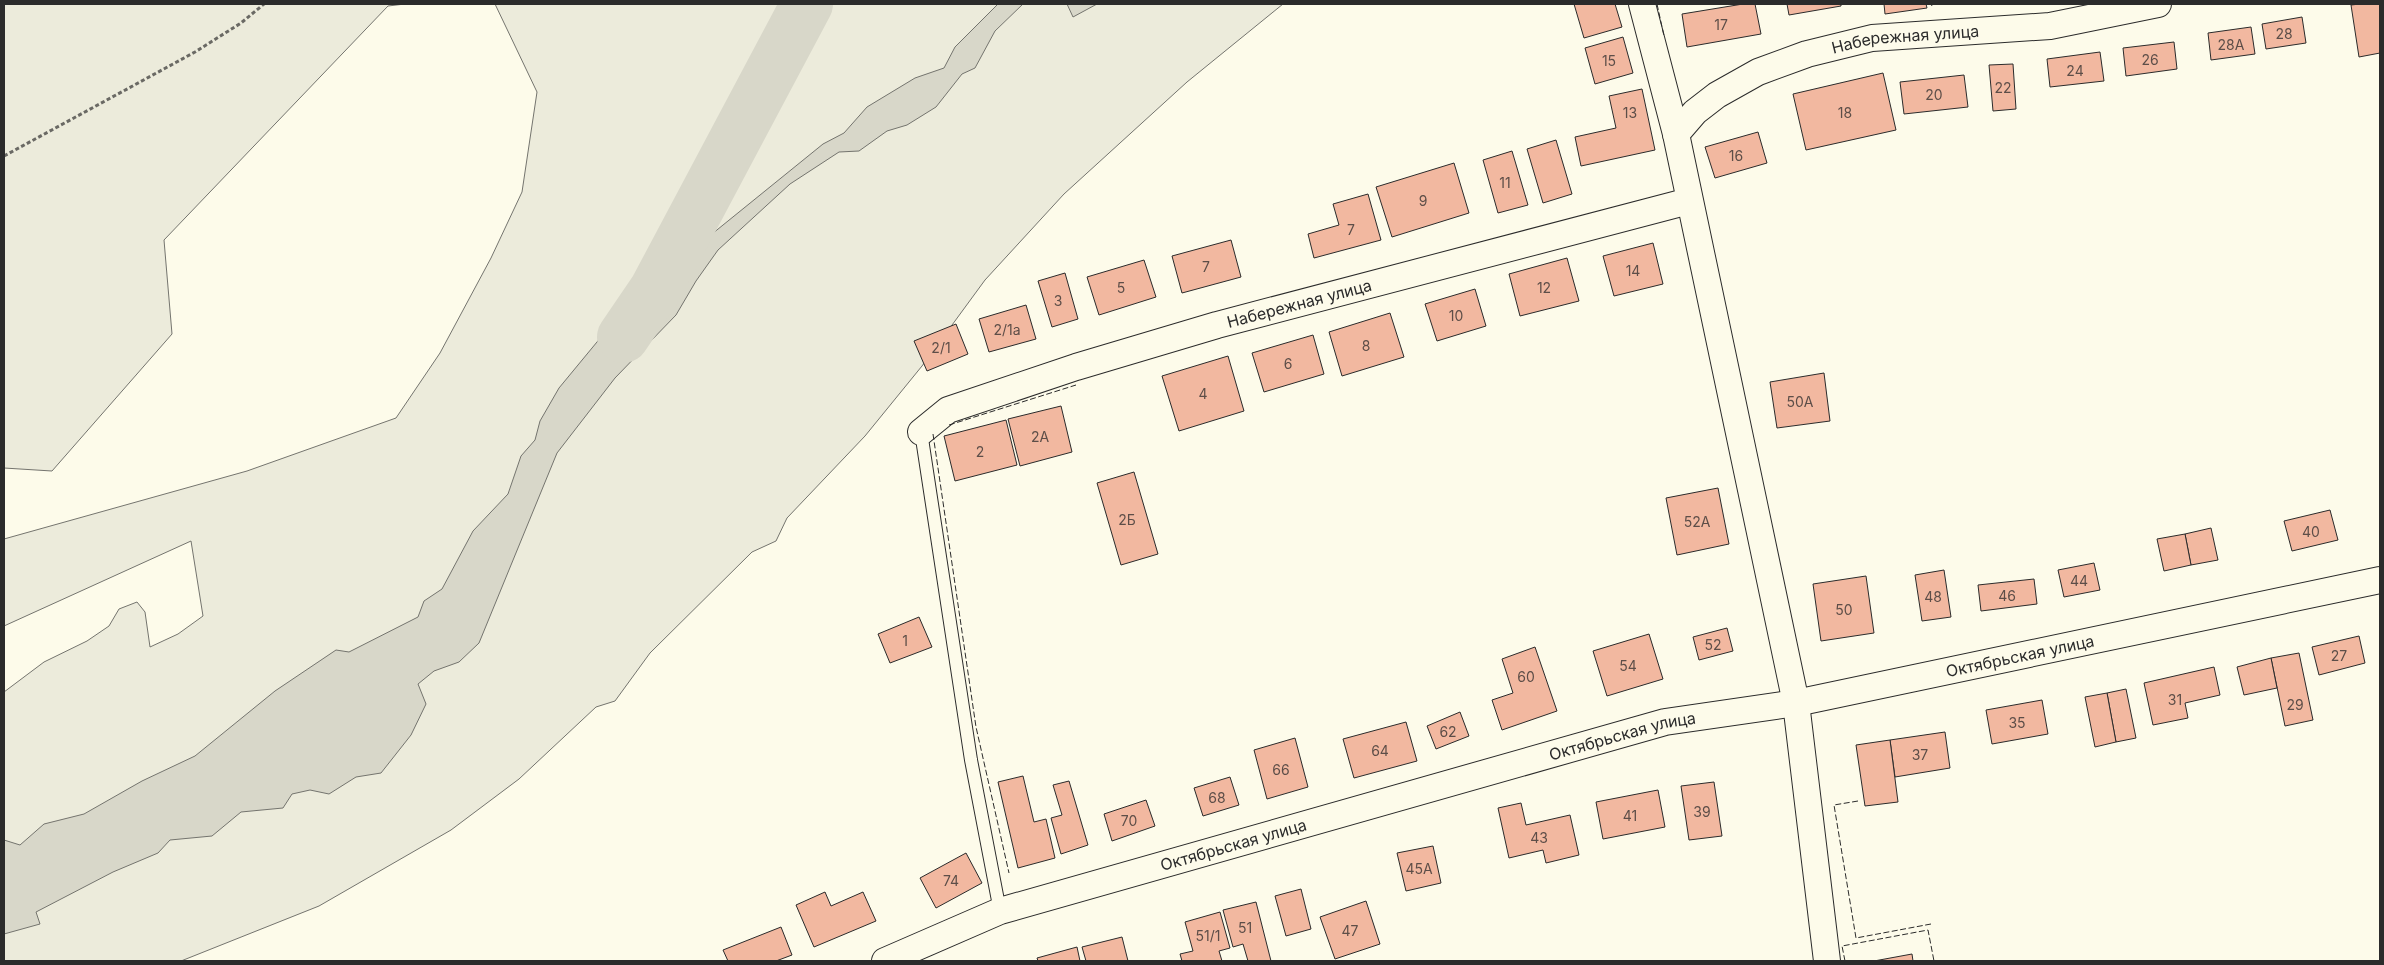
<svg xmlns="http://www.w3.org/2000/svg" width="2384" height="965" font-family="Inter,sans-serif">
<style>
.green{fill:#ecebdb;stroke:#74746e}
.water{fill:#d8d7c9;stroke:#74746e}
.lines{fill:none;stroke-linecap:round;stroke-linejoin:round}
.river{stroke:#d8d7c9;stroke-width:52}
.building{fill:#f2b8a0;stroke:#2b2b2b}
.lane-casing{stroke:#2b2b2b;stroke-width:14}
.street-casing{stroke:#2b2b2b;stroke-width:28}
.path{stroke:#6a6964;stroke-width:3;stroke-dasharray:4 2.5;stroke-linecap:butt}
.lane{stroke:#fdfbea;stroke-width:12}
.street{stroke:#fdfbea;stroke-width:26}
.fence{stroke:#2b2b2b;stroke-width:1;stroke-dasharray:6 2.5;stroke-linecap:butt}
.labels{text-anchor:middle;dominant-baseline:central;stroke-width:4;stroke-linejoin:round;paint-order:stroke}
.number-label{font-size:14px;fill:#5d4e48}
.street-label{font-size:16px;fill:#2b2b2b;stroke:#fdfbea}
</style>
<rect width="100%" height="100%" fill="#fdfbea"/>
<!-- green -->
<g class="green">
<path d="M4 4H405L388 6 164 240 172 334 52 471 4 468Z"/>
<path d="M495 4H1283L1187 82 1064 194 985 280 922 366 865 436 787 518 776 541 752 552 650 653 615 701 596 707 519 779 451 830 319 906 181 961H4V692L44 662 87 641 109 626 119 609 137 602 145 612 150 647 178 634 203 616 191 541 4 626V539L247 471 396 418 440 353 491 258 522 192 537 92Z"/>
</g>
<!-- water -->
<g class="water">
<path d="M998 4H1023L995 31 975 68 962 74 936 107 907 125 887 131 859 151 839 152 790 184 718 250 696 281 676 315 615 378 557 453 479 643 459 662 434 671 418 684 426 704 411 735 381 773 356 777 329 794 310 790 292 794 283 808 241 812 212 836 170 840 158 853 113 872 36 912 40 924 4 934V840L20 845 44 824 84 814 142 781 195 756 275 691 336 650 349 652 418 617 424 601 442 589 473 531 508 494 521 456 535 440 540 421 559 388 649 279 678 274 707 238 823 144 844 133 867 107 915 78 944 68 955 47Z"/>
<path d="M1067 4H1097L1073 17Z"/>
</g>
<g class="lines">
<!-- river -->
<path class="river" d="M623 337 655 290 807 4"/>
</g>
<!-- building -->
<g class="building">
<path d="M1574 4H1615L1622 27 1584 38Z"/>
<path d="M1743 4H1755L1761 34 1687 47 1682 14Z"/>
<path d="M1787 4H1841V6L1789 15Z"/>
<path d="M1884 4H1926L1927 8 1885 14Z"/>
<path d="M2360 4H2380V53L2359 57 2351 5Z"/>
<path d="M2302 17 2306 43 2266 49 2262 24Z"/>
<path d="M2251 27 2255 54 2211 60 2208 33Z"/>
<path d="M1623 37 1633 73 1595 84 1585 48Z"/>
<path d="M2174 42 2177 69 2126 76 2123 48Z"/>
<path d="M2100 52 2104 81 2050 87 2047 59Z"/>
<path d="M2013 64 2016 109 1993 111 1989 65Z"/>
<path d="M1883 73 1896 130 1806 150 1793 94Z"/>
<path d="M1964 75 1968 107 1904 114 1900 82Z"/>
<path d="M1642 89 1655 150 1581 166 1575 137 1616 128 1609 96Z"/>
<path d="M1758 132 1767 163 1715 178 1705 147Z"/>
<path d="M1556 140 1572 194 1543 203 1527 149Z"/>
<path d="M1512 151 1528 205 1498 213 1483 160Z"/>
<path d="M1454 163 1469 213 1392 237 1376 187Z"/>
<path d="M1368 194 1381 240 1314 258 1308 234 1339 225 1333 204Z"/>
<path d="M1231 240 1241 277 1182 293 1172 256Z"/>
<path d="M1653 243 1663 284 1614 296 1603 256Z"/>
<path d="M1567 258 1579 301 1520 316 1509 274Z"/>
<path d="M1144 260 1156 297 1099 315 1087 277Z"/>
<path d="M1065 273 1078 319 1052 327 1038 281Z"/>
<path d="M1475 289 1486 326 1437 341 1425 304Z"/>
<path d="M1026 305 1036 339 989 352 979 319Z"/>
<path d="M1390 313 1404 357 1342 376 1329 332Z"/>
<path d="M956 324 968 354 927 371 914 341Z"/>
<path d="M1313 335 1324 374 1264 392 1252 353Z"/>
<path d="M1228 356 1244 411 1179 431 1162 376Z"/>
<path d="M1824 373 1830 421 1777 428 1770 382Z"/>
<path d="M1061 406 1072 452 1020 466 1008 419Z"/>
<path d="M1006 420 1017 465 955 481 944 436Z"/>
<path d="M1134 472 1158 554 1121 565 1097 483Z"/>
<path d="M1718 488 1729 544 1677 555 1666 498Z"/>
<path d="M2330 510 2338 540 2292 551 2284 521Z"/>
<path d="M2211 528 2218 560 2191 565 2185 534Z"/>
<path d="M2185 534 2191 565 2164 571 2157 539Z"/>
<path d="M2094 563 2100 590 2064 597 2058 570Z"/>
<path d="M1944 570 1951 617 1922 621 1915 575Z"/>
<path d="M1866 576 1874 633 1821 641 1813 584Z"/>
<path d="M2034 579 2037 604 1981 611 1978 585Z"/>
<path d="M919 617 932 647 890 663 878 634Z"/>
<path d="M1727 628 1733 651 1699 660 1693 637Z"/>
<path d="M1649 634 1663 679 1607 696 1593 651Z"/>
<path d="M2359 636 2365 663 2319 675 2312 647Z"/>
<path d="M1535 647 1557 711 1502 730 1492 700 1513 693 1502 659Z"/>
<path d="M2299 653 2313 720 2285 726 2271 658Z"/>
<path d="M2271 658 2277 688 2244 695 2237 667Z"/>
<path d="M2214 667 2220 695 2185 703 2188 718 2153 725 2144 683Z"/>
<path d="M2126 689 2136 738 2116 742 2107 693Z"/>
<path d="M2107 693 2116 742 2095 747 2085 697Z"/>
<path d="M2042 700 2048 734 1992 744 1986 710Z"/>
<path d="M1460 712 1469 736 1436 749 1427 726Z"/>
<path d="M1406 722 1417 761 1354 778 1343 739Z"/>
<path d="M1945 732 1950 768 1895 777 1890 740Z"/>
<path d="M1295 738 1308 787 1267 799 1254 750Z"/>
<path d="M1890 740 1898 802 1865 806 1856 745Z"/>
<path d="M1023 776 1034 822 1046 819 1055 858 1018 868 998 782Z"/>
<path d="M1230 777 1239 805 1203 816 1194 788Z"/>
<path d="M1069 781 1088 845 1061 854 1051 818 1062 815 1053 785Z"/>
<path d="M1714 782 1722 836 1689 840 1681 786Z"/>
<path d="M1658 790 1665 827 1603 839 1596 802Z"/>
<path d="M1146 800 1155 826 1112 841 1104 814Z"/>
<path d="M1521 803 1526 825 1570 815 1579 855 1546 863 1543 850 1509 858 1498 808Z"/>
<path d="M1433 846 1441 883 1406 891 1397 853Z"/>
<path d="M966 853 982 883 936 908 920 878Z"/>
<path d="M1301 889 1311 929 1286 936 1275 896Z"/>
<path d="M825 892 831 906 863 892 876 921 814 947 796 905Z"/>
<path d="M1366 901 1380 944 1335 959 1320 917Z"/>
<path d="M1256 902 1271 961H1248L1243 944 1233 947 1223 910Z"/>
<path d="M1220 912 1230 948 1219 951 1222 961H1182L1180 954 1193 951 1185 922Z"/>
<path d="M781 927 792 955 776 961H728L723 950Z"/>
<path d="M1122 937 1128 961H1086L1082 947Z"/>
<path d="M1077 947 1080 961H1038L1037 958Z"/>
<path d="M1912 954 1913 961H1874Z"/>
</g>
<g class="lines">
<!-- lane casing -->
<g class="lane-casing">
<path id="lane" d="M921 432 971 760 1000 911"/>
</g>
<!-- street casing -->
<g class="street-casing">
<g id="street">
<path d="M1642 4 1676 134 1796 703 1827 961"/>
<path id="s1" d="M1676 134 1695 112 1717 95 1758 72 1807 54 1872 38 2050 26 2158 4"/>
<path id="s2" d="M921 432 948 410 1076 367 1217 325 1689 201"/>
<path id="s3" d="M885 961 1000 911 1665 722 1796 703 2380 580"/>
</g>
</g>
<!-- path -->
<path class="path" d="M4 156 195 52 241 23 264 4"/>
<!-- lane -->
<use href="#lane" class="lane"/>
<!-- street -->
<use href="#street" class="street"/>
<!-- fence -->
<g class="fence">
<path d="M1657 4 1664 36"/>
<path d="M1931 4 1932 6"/>
<path d="M949 425 1076 385"/>
<path d="M933 434 976 727 1009 873"/>
<path d="M1858 801 1834 805 1856 938 1931 924"/>
<path d="M1845 961 1842 946 1928 930 1934 961"/>
</g>
</g>
<g class="labels">
<!-- number labels -->
<g class="number-label">
<text x="1721" y="24">17</text>
<text x="2284" y="33">28</text>
<text x="2231" y="44">28А</text>
<text x="2150" y="59">26</text>
<text x="1609" y="60">15</text>
<text x="2075" y="70">24</text>
<text x="2003" y="87">22</text>
<text x="1934" y="94">20</text>
<text x="1630" y="112">13</text>
<text x="1845" y="112">18</text>
<text x="1736" y="155">16</text>
<text x="1505" y="182">11</text>
<text x="1423" y="200">9</text>
<text x="1351" y="229">7</text>
<text x="1206" y="266">7</text>
<text x="1633" y="270">14</text>
<text x="1121" y="287">5</text>
<text x="1544" y="287">12</text>
<text x="1058" y="300">3</text>
<text x="1456" y="315">10</text>
<text x="1007" y="329">2/1а</text>
<text x="1366" y="345">8</text>
<text x="941" y="347">2/1</text>
<text x="1288" y="363">6</text>
<text x="1203" y="393">4</text>
<text x="1800" y="401">50А</text>
<text x="1040" y="436">2А</text>
<text x="980" y="451">2</text>
<text x="1127" y="519">2Б</text>
<text x="1697" y="521">52А</text>
<text x="2311" y="531">40</text>
<text x="2079" y="580">44</text>
<text x="2007" y="595">46</text>
<text x="1933" y="596">48</text>
<text x="1844" y="609">50</text>
<text x="905" y="640">1</text>
<text x="1713" y="644">52</text>
<text x="2339" y="655">27</text>
<text x="1628" y="665">54</text>
<text x="1526" y="676">60</text>
<text x="2175" y="699">31</text>
<text x="2295" y="704">29</text>
<text x="2017" y="722">35</text>
<text x="1448" y="731">62</text>
<text x="1380" y="750">64</text>
<text x="1920" y="754">37</text>
<text x="1281" y="769">66</text>
<text x="1217" y="797">68</text>
<text x="1702" y="811">39</text>
<text x="1630" y="815">41</text>
<text x="1129" y="820">70</text>
<text x="1539" y="837">43</text>
<text x="1419" y="868">45А</text>
<text x="951" y="880">74</text>
<text x="1245" y="927">51</text>
<text x="1350" y="930">47</text>
<text x="1208" y="935">51/1</text>
</g>
<!-- street labels -->
<g class="street-label">
<text stroke="none"><textPath href="#s1" startOffset="256">Набережная улица</textPath></text>
<text stroke="none"><textPath href="#s2" startOffset="402">Набережная улица</textPath></text>
<text stroke="none"><textPath href="#s3" startOffset="1178">Октябрьская улица</textPath></text>
<text stroke="none"><textPath href="#s3" startOffset="772">Октябрьская улица</textPath></text>
<text stroke="none"><textPath href="#s3" startOffset="368">Октябрьская улица</textPath></text>
</g>
</g>
<!-- border -->
<rect width="2384" height="965" fill="none" stroke="#2b2b2b" stroke-width="10"/>
</svg>
